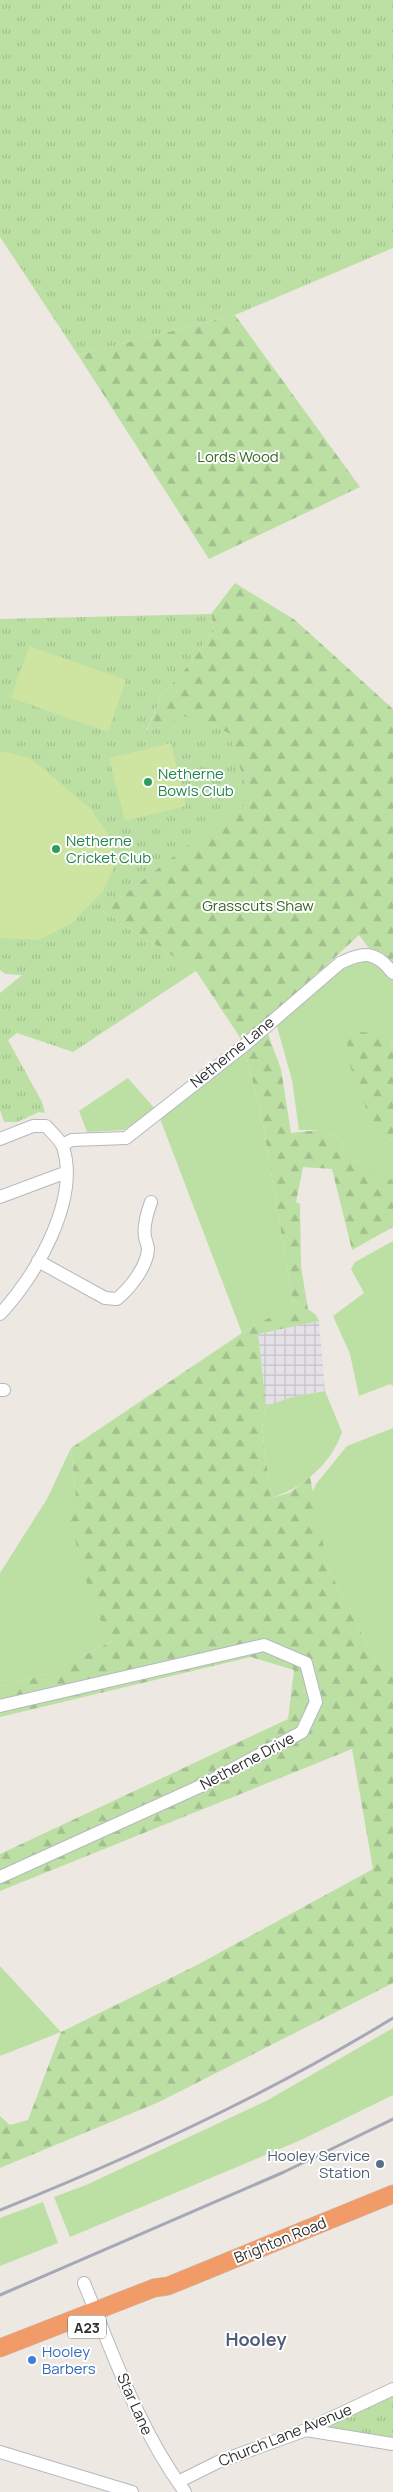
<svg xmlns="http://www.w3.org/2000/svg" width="393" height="2492" viewBox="0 0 393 2492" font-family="Manrope,sans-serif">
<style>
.industrial{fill:url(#industrial-grid)}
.grass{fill:#bcdfa4}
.forest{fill:url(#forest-firs)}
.park{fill:url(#park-tufts)}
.pitch{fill:#cde5a0}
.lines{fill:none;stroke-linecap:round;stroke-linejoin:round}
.minor-casing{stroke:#b5b8c0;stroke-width:14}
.highway-casing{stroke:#c4c4c4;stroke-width:19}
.minor{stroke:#fff;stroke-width:12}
.highway{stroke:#f19b69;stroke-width:18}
.rail{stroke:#a5a8b6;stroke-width:3}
.leisure-dot{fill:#2e9e5b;stroke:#fff;stroke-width:2}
.service-dot{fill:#5c6f8a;stroke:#fff;stroke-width:2}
.shop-dot{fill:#3f7fe0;stroke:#fff;stroke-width:2}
.labels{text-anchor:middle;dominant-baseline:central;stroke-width:4;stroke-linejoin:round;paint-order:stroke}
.shield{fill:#fff;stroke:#6d6d6d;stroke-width:1}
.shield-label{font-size:14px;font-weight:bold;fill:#2e2e2e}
.park-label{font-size:15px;fill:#356722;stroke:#fff}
.leisure-label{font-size:15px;fill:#27864d;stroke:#fff;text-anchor:start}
.street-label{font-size:15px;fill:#2e2e2e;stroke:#fff}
.service-label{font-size:15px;fill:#4e5e75;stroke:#fff;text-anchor:end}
.shop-label{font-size:15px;fill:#366cbe;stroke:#fff;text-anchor:start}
.quarter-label{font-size:18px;font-weight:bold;fill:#515c7b;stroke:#fff}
</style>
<defs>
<pattern id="industrial-grid" width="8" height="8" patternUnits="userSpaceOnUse" patternTransform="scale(1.25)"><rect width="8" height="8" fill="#e3e1e7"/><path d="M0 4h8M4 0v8" fill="none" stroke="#c3c1c6"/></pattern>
<pattern id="forest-firs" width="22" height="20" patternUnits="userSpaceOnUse" patternTransform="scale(1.25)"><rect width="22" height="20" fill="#bcdfa4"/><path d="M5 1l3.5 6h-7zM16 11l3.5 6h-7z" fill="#a2c08e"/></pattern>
<pattern id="park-tufts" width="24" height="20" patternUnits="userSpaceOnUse" patternTransform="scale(1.25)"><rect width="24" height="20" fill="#bcdfa4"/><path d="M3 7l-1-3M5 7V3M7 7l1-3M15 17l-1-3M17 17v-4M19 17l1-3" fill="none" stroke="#a2c08e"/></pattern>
</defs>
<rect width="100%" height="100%" fill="#eee8e2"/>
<path class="industrial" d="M 319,1321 L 325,1391 L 292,1397 L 266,1406 L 258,1334 Z"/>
<path class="grass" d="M 371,959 L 379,961 L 393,980 L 393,1047 L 391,1044 L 382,1135 L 393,1141 L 393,1182 L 350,1158 L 338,1137 L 319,1130 L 299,1130 L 292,1080 L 276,1023 L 346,967 Z
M 245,1050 L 263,1124 L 293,1304 L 242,1333 L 159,1116 Z
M 128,1078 L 155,1109 L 124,1130 L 87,1132 L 79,1111 Z
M 393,1241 L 393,1386 L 390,1384 L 359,1396 L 350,1354 L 333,1316 L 364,1293 L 351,1269 L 355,1262 Z
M 325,1391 L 342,1432 C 332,1463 302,1489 271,1498 L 262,1428 L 266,1406 L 292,1397 Z
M 393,1428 L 393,1677 L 377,1663 L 328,1568 L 309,1501 L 316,1484 L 347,1446 Z
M 71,1448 L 76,1499 L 94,1609 L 112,1641 L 48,1674 L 0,1686 L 0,1573 L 47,1499 Z
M 0,1966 L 61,2032 L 0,2056 Z
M 393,2028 L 393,2095 L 301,2140 L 70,2237 L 54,2197 L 86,2185 L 266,2101 Z
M 43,2202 L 58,2243 L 0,2266 L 0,2218 Z"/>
<path class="forest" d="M 235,315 L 360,487 L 209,559 L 78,355 Z
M 235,583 L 295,620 L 393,709 L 393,980 L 359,935 L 243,1042 L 196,971 L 103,911 L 214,824 L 251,801 L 145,735 L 162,695 L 186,668 L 214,631 L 211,614 Z
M 359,1032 L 376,1033 L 393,1047 L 393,1141 L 382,1135 L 372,1124 L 346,1055 L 348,1038 Z
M 268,1034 L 281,1069 L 291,1133 L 319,1130 L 338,1137 L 350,1158 L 393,1181 L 393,1227 L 352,1250 L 332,1169 L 303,1167 L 296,1202 L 300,1204 L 301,1267 L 308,1309 L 316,1315 L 319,1321 L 258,1334 L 266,1406 L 262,1428 L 271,1498 L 289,1493 L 310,1477 L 328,1568 L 377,1663 L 393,1677 L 393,1983 L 159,2102 L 0,2168 L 0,2116 L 10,2125 L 28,2120 L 61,2032 L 197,1965 L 373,1869 L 352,1749 L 0,1891 L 0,1854 L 288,1719 L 294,1670 L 251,1657 L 0,1717 L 0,1686 L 48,1674 L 112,1641 L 94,1609 L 66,1507 L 76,1499 L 71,1448 L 242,1333 L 293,1304 L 263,1124 L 245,1050 Z"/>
<path class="park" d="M 0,0 L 393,0 L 393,248 L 235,315 L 78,355 L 0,237 Z
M 211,614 L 214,631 L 186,668 L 162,695 L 145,734 L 184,716 L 229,733 L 251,801 L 214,825 L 103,911 L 196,971 L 73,1052 L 17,1033 L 8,1040 L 42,1102 L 45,1113 L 39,1112 L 17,1122 L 4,1122 L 0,1110 L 0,993 L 22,975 L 5,974 L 0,970 L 0,619 Z
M 393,2396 L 393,2438 L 326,2427 Z"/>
<path class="pitch" d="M 29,646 L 126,680 L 108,732 L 11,698 Z
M 171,743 L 186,806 L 125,821 L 109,758 Z
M 0,751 L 30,758 L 91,809 L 108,834 L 115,865 L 103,891 L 72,923 L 39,940 L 0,938 Z"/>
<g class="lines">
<g class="minor-casing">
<path id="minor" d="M 0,1139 L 33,1126 L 46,1126 C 51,1132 60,1139 63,1147 C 80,1200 36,1276 0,1314
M 62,1145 L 72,1140 L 126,1138 L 246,1044 L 340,963 C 364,952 375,950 393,973
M 0,1197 L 67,1172
M 38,1261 L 105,1298 L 117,1299 C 130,1288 147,1267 148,1249 C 148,1245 146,1242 145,1237 C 143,1226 147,1213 151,1202
M 0,1390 L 4,1390
M 0,1706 L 264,1645 L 306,1663 L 316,1702 L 302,1732 L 203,1785 L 0,1877
M 84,2283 C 114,2356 138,2428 185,2492
M 306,2430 L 393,2444
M 0,2452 L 132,2492
M 178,2482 L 218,2462 L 306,2430 L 393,2389"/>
</g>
<g class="highway-casing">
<path id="highway" d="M 0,2348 L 154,2288 L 168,2286 L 393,2194"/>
</g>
<use href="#minor" class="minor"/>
<use href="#highway" class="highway"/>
<path class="rail" d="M 0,2210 C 135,2156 269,2094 393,2018
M 0,2295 L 284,2172 L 393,2119"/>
</g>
<g class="leisure-dot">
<circle cx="148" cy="782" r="5"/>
<circle cx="56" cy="849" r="5"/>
</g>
<circle class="service-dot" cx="380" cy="2164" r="5"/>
<circle class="shop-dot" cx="32" cy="2360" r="5"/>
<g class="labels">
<rect class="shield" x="68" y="2315.5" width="38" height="23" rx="4"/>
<g class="shield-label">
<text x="87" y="2327">A23</text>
</g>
<g class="park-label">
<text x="238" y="456">Lords Wood</text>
<text x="258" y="905">Grasscuts Shaw</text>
</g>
<g class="leisure-label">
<text x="158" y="773">Netherne<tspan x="158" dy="17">Bowls Club</tspan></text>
<text x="66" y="840">Netherne<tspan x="66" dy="17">Cricket Club</tspan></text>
</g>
<g class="street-label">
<text transform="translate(232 1052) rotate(-39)">Netherne Lane</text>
<text transform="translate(247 1761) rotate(-28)">Netherne Drive</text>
<text transform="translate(280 2240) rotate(-22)">Brighton Road</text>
<text transform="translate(135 2404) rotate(66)">Star Lane</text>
<text transform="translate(285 2435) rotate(-22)">Church Lane Avenue</text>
</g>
<g class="service-label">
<text x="370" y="2155">Hooley Service<tspan x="370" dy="17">Station</tspan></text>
</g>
<g class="shop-label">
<text x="42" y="2351">Hooley<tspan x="42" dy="17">Barbers</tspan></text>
</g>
<g class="quarter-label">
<text x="256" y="2339">Hooley</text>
</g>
</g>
</svg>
